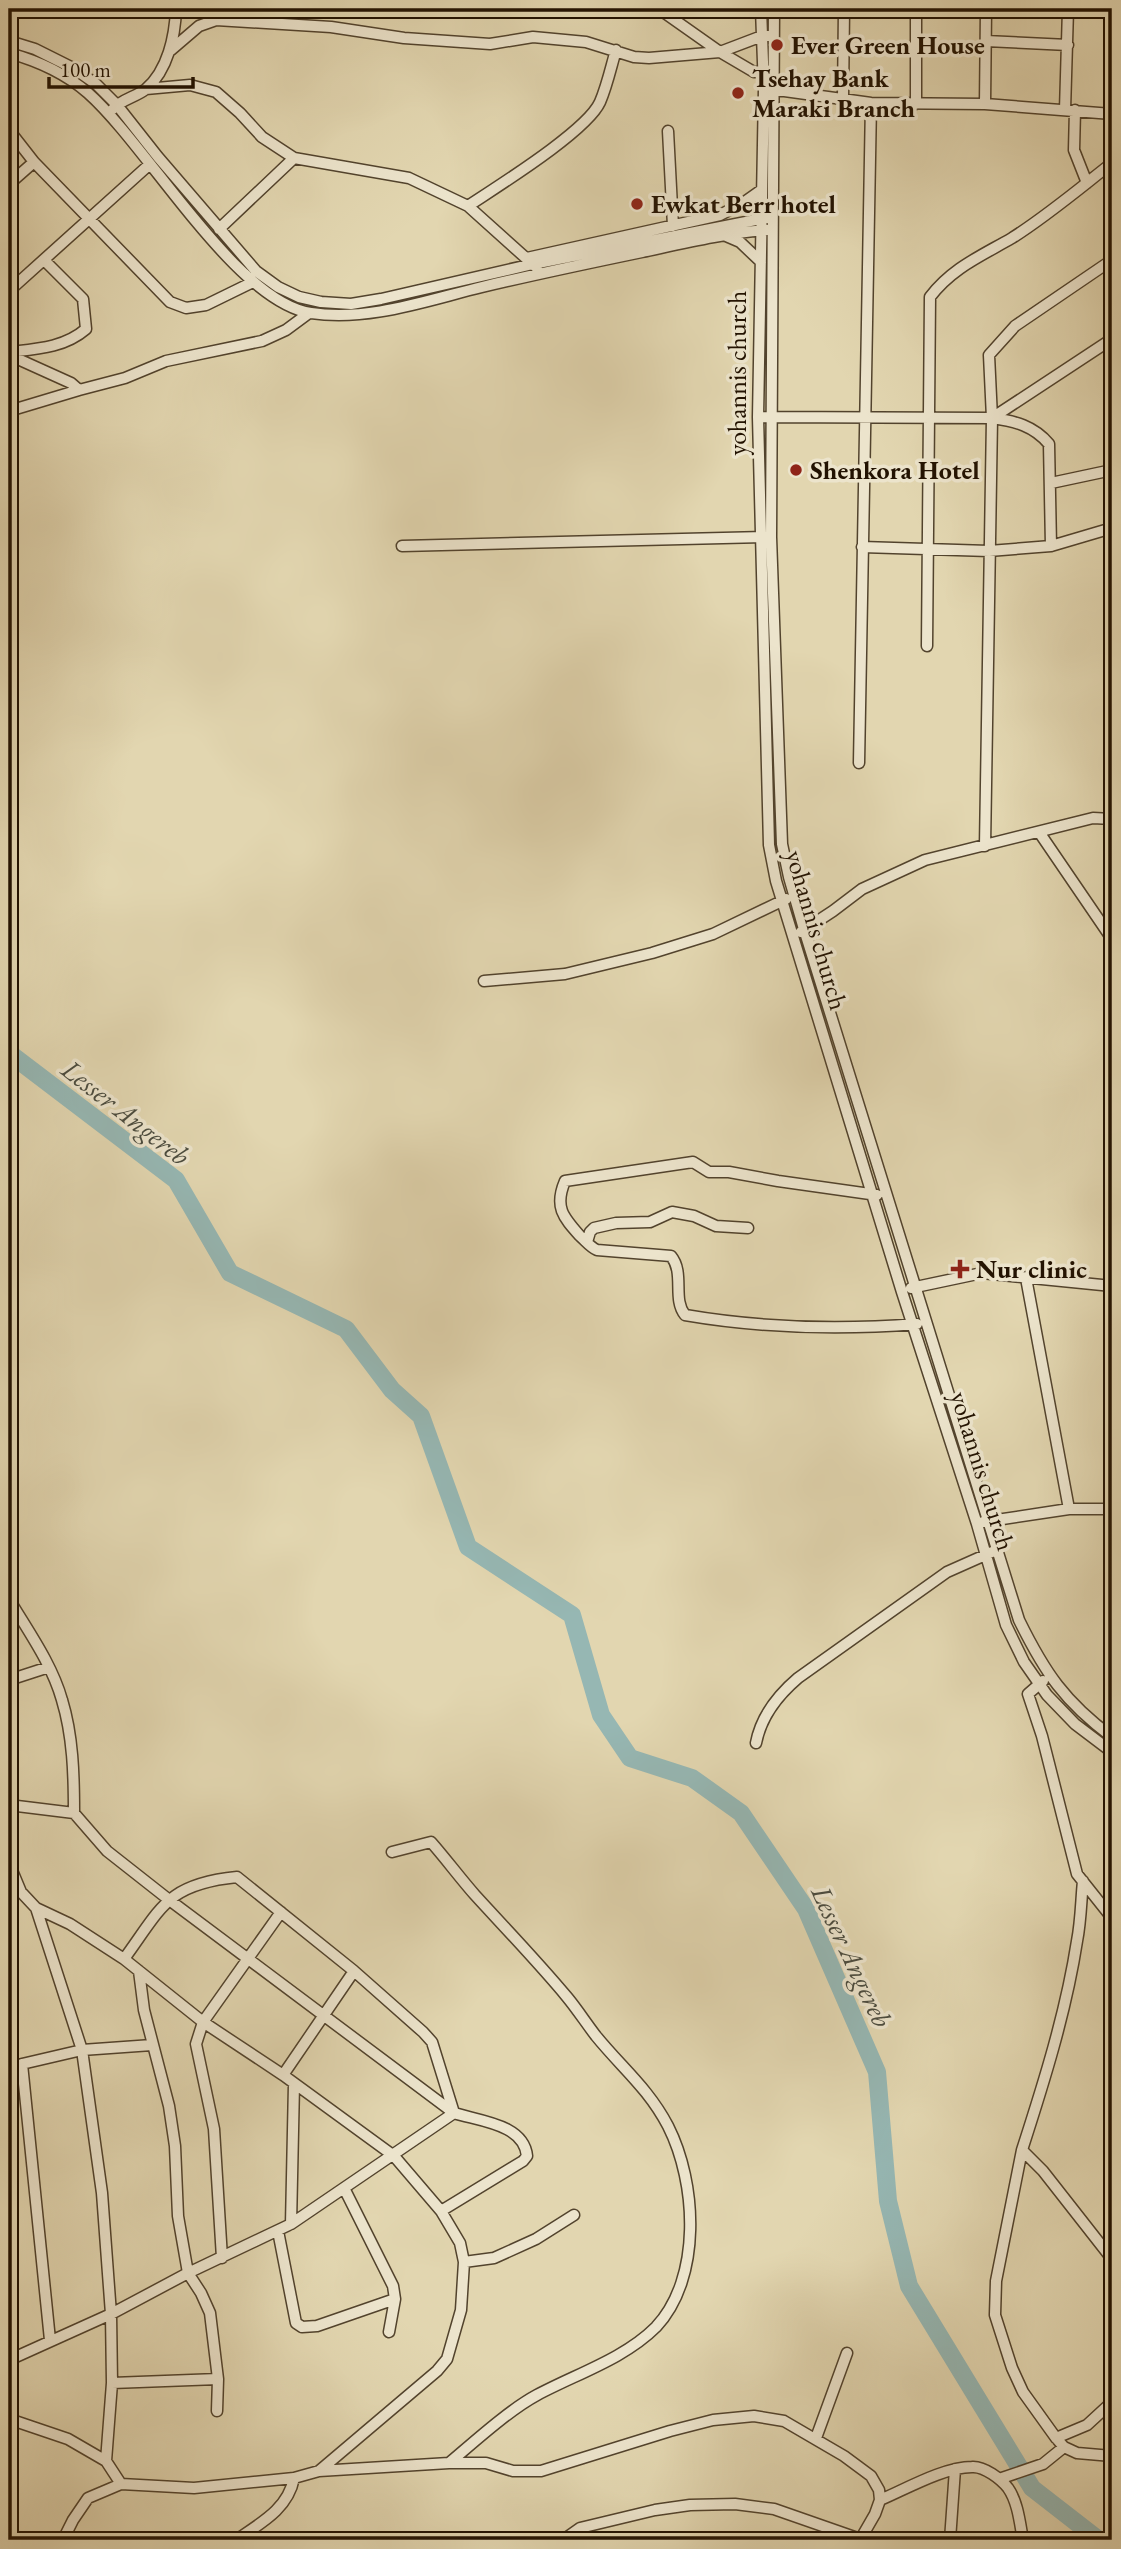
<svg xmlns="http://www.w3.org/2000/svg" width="1121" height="2549" viewBox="0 0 1121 2549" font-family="'EB Garamond',serif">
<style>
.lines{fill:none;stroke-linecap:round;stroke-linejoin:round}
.river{stroke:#96b7b3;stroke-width:18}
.minor-casing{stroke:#52432d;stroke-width:13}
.minor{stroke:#ece4cc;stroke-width:10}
.poi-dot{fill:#8f2418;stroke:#ece4cc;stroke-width:2.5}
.labels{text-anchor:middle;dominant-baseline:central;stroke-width:7;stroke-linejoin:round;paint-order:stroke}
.poi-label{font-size:26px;font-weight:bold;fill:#221201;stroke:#ece4cc;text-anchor:start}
.street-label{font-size:26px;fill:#221201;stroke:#ece4cc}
.water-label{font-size:28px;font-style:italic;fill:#4b4c3f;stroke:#ece4cc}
</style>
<rect width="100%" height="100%" fill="#e2d6b0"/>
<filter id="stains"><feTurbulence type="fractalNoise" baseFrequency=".00286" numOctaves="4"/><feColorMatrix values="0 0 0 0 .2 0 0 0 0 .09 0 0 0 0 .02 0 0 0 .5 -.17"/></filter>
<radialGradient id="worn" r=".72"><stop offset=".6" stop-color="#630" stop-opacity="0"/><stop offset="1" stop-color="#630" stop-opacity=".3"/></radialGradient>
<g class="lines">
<path class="river" d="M 9,1053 L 176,1180 L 230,1273 L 346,1329 L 392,1390 L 421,1416 L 468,1547 L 572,1615 L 601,1715 L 630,1758 L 692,1778 L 741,1813 L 806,1909 L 877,2072 L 888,2201 L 909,2286 L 1032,2488 L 1099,2540"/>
<g class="minor-casing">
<path id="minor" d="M 659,9 L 720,52
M 761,9 L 764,89 L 758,417 L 769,845 L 776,881 L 902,1292 L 977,1524 L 1006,1625 L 1024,1662 L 1047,1695 L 1075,1724 L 1112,1752
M 774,9 L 771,537 L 782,844 L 789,877 L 804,929 L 1019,1620 C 1045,1673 1065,1702 1112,1737
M 768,36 L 762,36 L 720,52 L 754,72 L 770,72
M 9,41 L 35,49 L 73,68 L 96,84 L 117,105 L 158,157 L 256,271 L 278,287 L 299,297 L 321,302 L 351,304 L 381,299 L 533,264 L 766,218
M 986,41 L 1068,45
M 171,50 L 199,26 L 216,20 L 331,27 L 404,38 L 490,44 L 533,37 L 586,42 L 634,57 L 649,58 L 720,52
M 9,53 C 38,61 65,73 88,93 C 148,146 235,301 311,313 C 368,322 428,300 482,287 C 536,274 589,263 642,252 C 684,243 725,233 767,230
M 146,89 L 190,85 L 216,92 L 240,113 L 262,137 L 294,158 L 409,178 L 468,206 L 537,268
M 770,89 L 871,103 L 985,104 L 1112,114
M 843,98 L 844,9
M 916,104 L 916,9
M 985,104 L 986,9
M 113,109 C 122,99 136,97 146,89 C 168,70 175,36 176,9
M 1065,110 L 1068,9
M 1075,110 L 1074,150 L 1087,183
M 9,130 L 34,162 L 170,302 L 186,308 L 206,305 L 253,282
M 668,131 L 673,226
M 9,184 L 34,162
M 468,206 C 498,186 587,131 600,102 C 607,86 611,67 616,50
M 219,229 L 294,158
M 726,236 L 740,242 L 761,262
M 527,258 L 720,215 L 743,203 L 760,191
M 9,291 L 150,164
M 9,352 C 36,349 64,348 86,329 L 83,299 L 44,260
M 9,355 L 71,383 L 79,390 L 125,378 L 166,361 L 262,341 L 286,330 L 309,313
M 9,411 L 79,390
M 763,417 L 992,418 C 1015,421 1034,426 1049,444 L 1051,546
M 992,418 L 1112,339
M 1051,483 L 1112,470
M 402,546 L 765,537
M 862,547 L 989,551 L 1051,546 L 1112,528
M 927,646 L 930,297 C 952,268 981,256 1012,238 C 1047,216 1080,188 1112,163
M 859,763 L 871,103
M 1039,832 L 1112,939
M 985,846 L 992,418 L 989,355 L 1015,326 L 1112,260
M 801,932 L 833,911 L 862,889 L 925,860 L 1093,818 L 1112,819
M 484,981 L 565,974 L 652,953 L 713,934 L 786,899
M 877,1195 L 778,1181 L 729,1172 L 709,1172 L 693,1162 L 565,1181 C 554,1207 563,1217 580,1236 C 586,1241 590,1247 597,1250 L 671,1256 C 685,1273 672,1299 685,1315 C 761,1328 839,1330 917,1324
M 587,1242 L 590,1232 L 594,1228 L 616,1223 L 650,1222 L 672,1212 L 694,1216 L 716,1226 L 748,1228
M 1026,1278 L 1069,1509
M 911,1288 L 982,1273 L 1112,1286
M 983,1522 L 1069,1509 L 1112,1509
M 9,1599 C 28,1631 52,1664 62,1700 C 73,1736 74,1775 74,1813
M 9,1680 L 49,1667
M 1043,1681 L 1028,1694 L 1042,1736 L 1077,1874 L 1112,1918
M 756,1743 C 761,1717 778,1695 798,1678 L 947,1572 L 992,1552
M 9,1805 L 74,1813 L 107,1851 L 168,1899 L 454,2113 C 479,2121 524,2124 527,2156 L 523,2161 L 441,2211
M 9,1850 L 11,1868 L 21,1892 L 36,1908 L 70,1924 L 124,1959 L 203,2022 L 283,2075 L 394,2156 L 441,2211 L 460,2243 L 464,2262 L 461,2310 L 447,2359 L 437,2371 L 319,2471
M 392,1852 L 431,1842 C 446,1859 460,1878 475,1895 C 506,1929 538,1962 567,1997 C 577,2009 586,2023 596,2036 C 622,2068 648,2088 668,2126 C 697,2183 702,2278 656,2327 C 624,2359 576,2374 537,2395 C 509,2410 474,2442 449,2463
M 1083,1881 C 1081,1901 1081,1921 1077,1941 C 1066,2012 1044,2082 1022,2150 L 1043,2171 L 1112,2259
M 36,1908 L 82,2050 L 102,2193 L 111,2314 L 112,2383 L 106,2461
M 124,1959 C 162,1907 167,1884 237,1877 L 354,1971 L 423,2032 L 432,2042 L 454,2113
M 139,1971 L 144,2010 L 169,2106 L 175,2146 L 178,2216 L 188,2273 L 201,2293 L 210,2313 L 218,2379 L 217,2411
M 22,2064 L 50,2340
M 9,2067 L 82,2050 L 152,2045
M 283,2075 L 354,1971
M 1022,2150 L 996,2281 L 995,2315 L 1012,2368 L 1023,2392 L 1056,2438 L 1064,2447 L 1077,2453 L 1112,2456
M 344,2188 L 393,2286 L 395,2299 L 389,2332
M 291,2224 L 294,2084
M 278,2231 L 296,2323 L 302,2327 L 317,2326 L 395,2299
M 222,2258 L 214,2129 L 196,2044 L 203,2022 L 281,1912
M 464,2262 L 494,2258 L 536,2239 L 574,2215
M 9,2360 L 111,2314 L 188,2273 L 291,2224 L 454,2113
M 112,2383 L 218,2379
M 9,2419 L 68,2439 L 106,2461 L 121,2484
M 816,2438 L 847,2353
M 1056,2438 L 1087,2425 L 1112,2402
M 999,2479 L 1043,2464 L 1064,2447
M 880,2500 C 906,2489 944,2467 972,2467 C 984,2466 1001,2479 1008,2488 C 1018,2502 1020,2524 1023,2540
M 63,2540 L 73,2520 L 88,2498 L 121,2484 L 194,2488 L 294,2478 L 319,2471 L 449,2463 L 486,2463 L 513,2471 L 541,2471 L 670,2431 L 713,2420 L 754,2416 L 784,2421 L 844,2456 L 871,2476 L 879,2490 L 880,2500 L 875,2514 L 860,2540
M 236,2540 C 261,2523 288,2509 294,2478
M 563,2540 L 580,2528 L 655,2510 L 690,2505 L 735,2504 L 774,2509 L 860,2539
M 950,2540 L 955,2469"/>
</g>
<use href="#minor" class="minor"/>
</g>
<g class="poi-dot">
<circle cx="777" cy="45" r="7"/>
<circle cx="738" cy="93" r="7"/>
<circle cx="637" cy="204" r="7"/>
<circle cx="796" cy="470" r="7"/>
<path d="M956.5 1258.5h7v7h7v7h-7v7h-7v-7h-7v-7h7z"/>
</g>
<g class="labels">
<g class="poi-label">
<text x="791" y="45">Ever Green House</text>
<text x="752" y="78">Tsehay Bank<tspan x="752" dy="30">Maraki Branch</tspan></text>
<text x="651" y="204">Ewkat Berr hotel</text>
<text x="810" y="470">Shenkora Hotel</text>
<text x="976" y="1269">Nur clinic</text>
</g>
<g class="street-label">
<text transform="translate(737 373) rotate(-90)">yohannis church</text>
<text transform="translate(817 930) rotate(74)">yohannis church</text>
<text transform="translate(983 1471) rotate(73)">yohannis church</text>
</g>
<g class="water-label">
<text transform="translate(126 1112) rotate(38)">Lesser Angereb</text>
<text transform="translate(852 1956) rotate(65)">Lesser Angereb</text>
</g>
</g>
<rect width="1121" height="2549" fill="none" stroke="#e2d6b0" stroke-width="35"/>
<rect x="10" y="10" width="1100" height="2528" fill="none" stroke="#221201" stroke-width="3.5"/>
<rect x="18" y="18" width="1086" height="2514" fill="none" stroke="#221201" stroke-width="2"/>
<path d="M49 77v10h144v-10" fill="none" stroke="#221201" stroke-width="3.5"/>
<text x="60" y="77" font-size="21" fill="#221201" stroke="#ece4cc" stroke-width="5" paint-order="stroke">100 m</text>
<rect width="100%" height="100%" filter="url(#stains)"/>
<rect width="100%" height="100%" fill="url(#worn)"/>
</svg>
